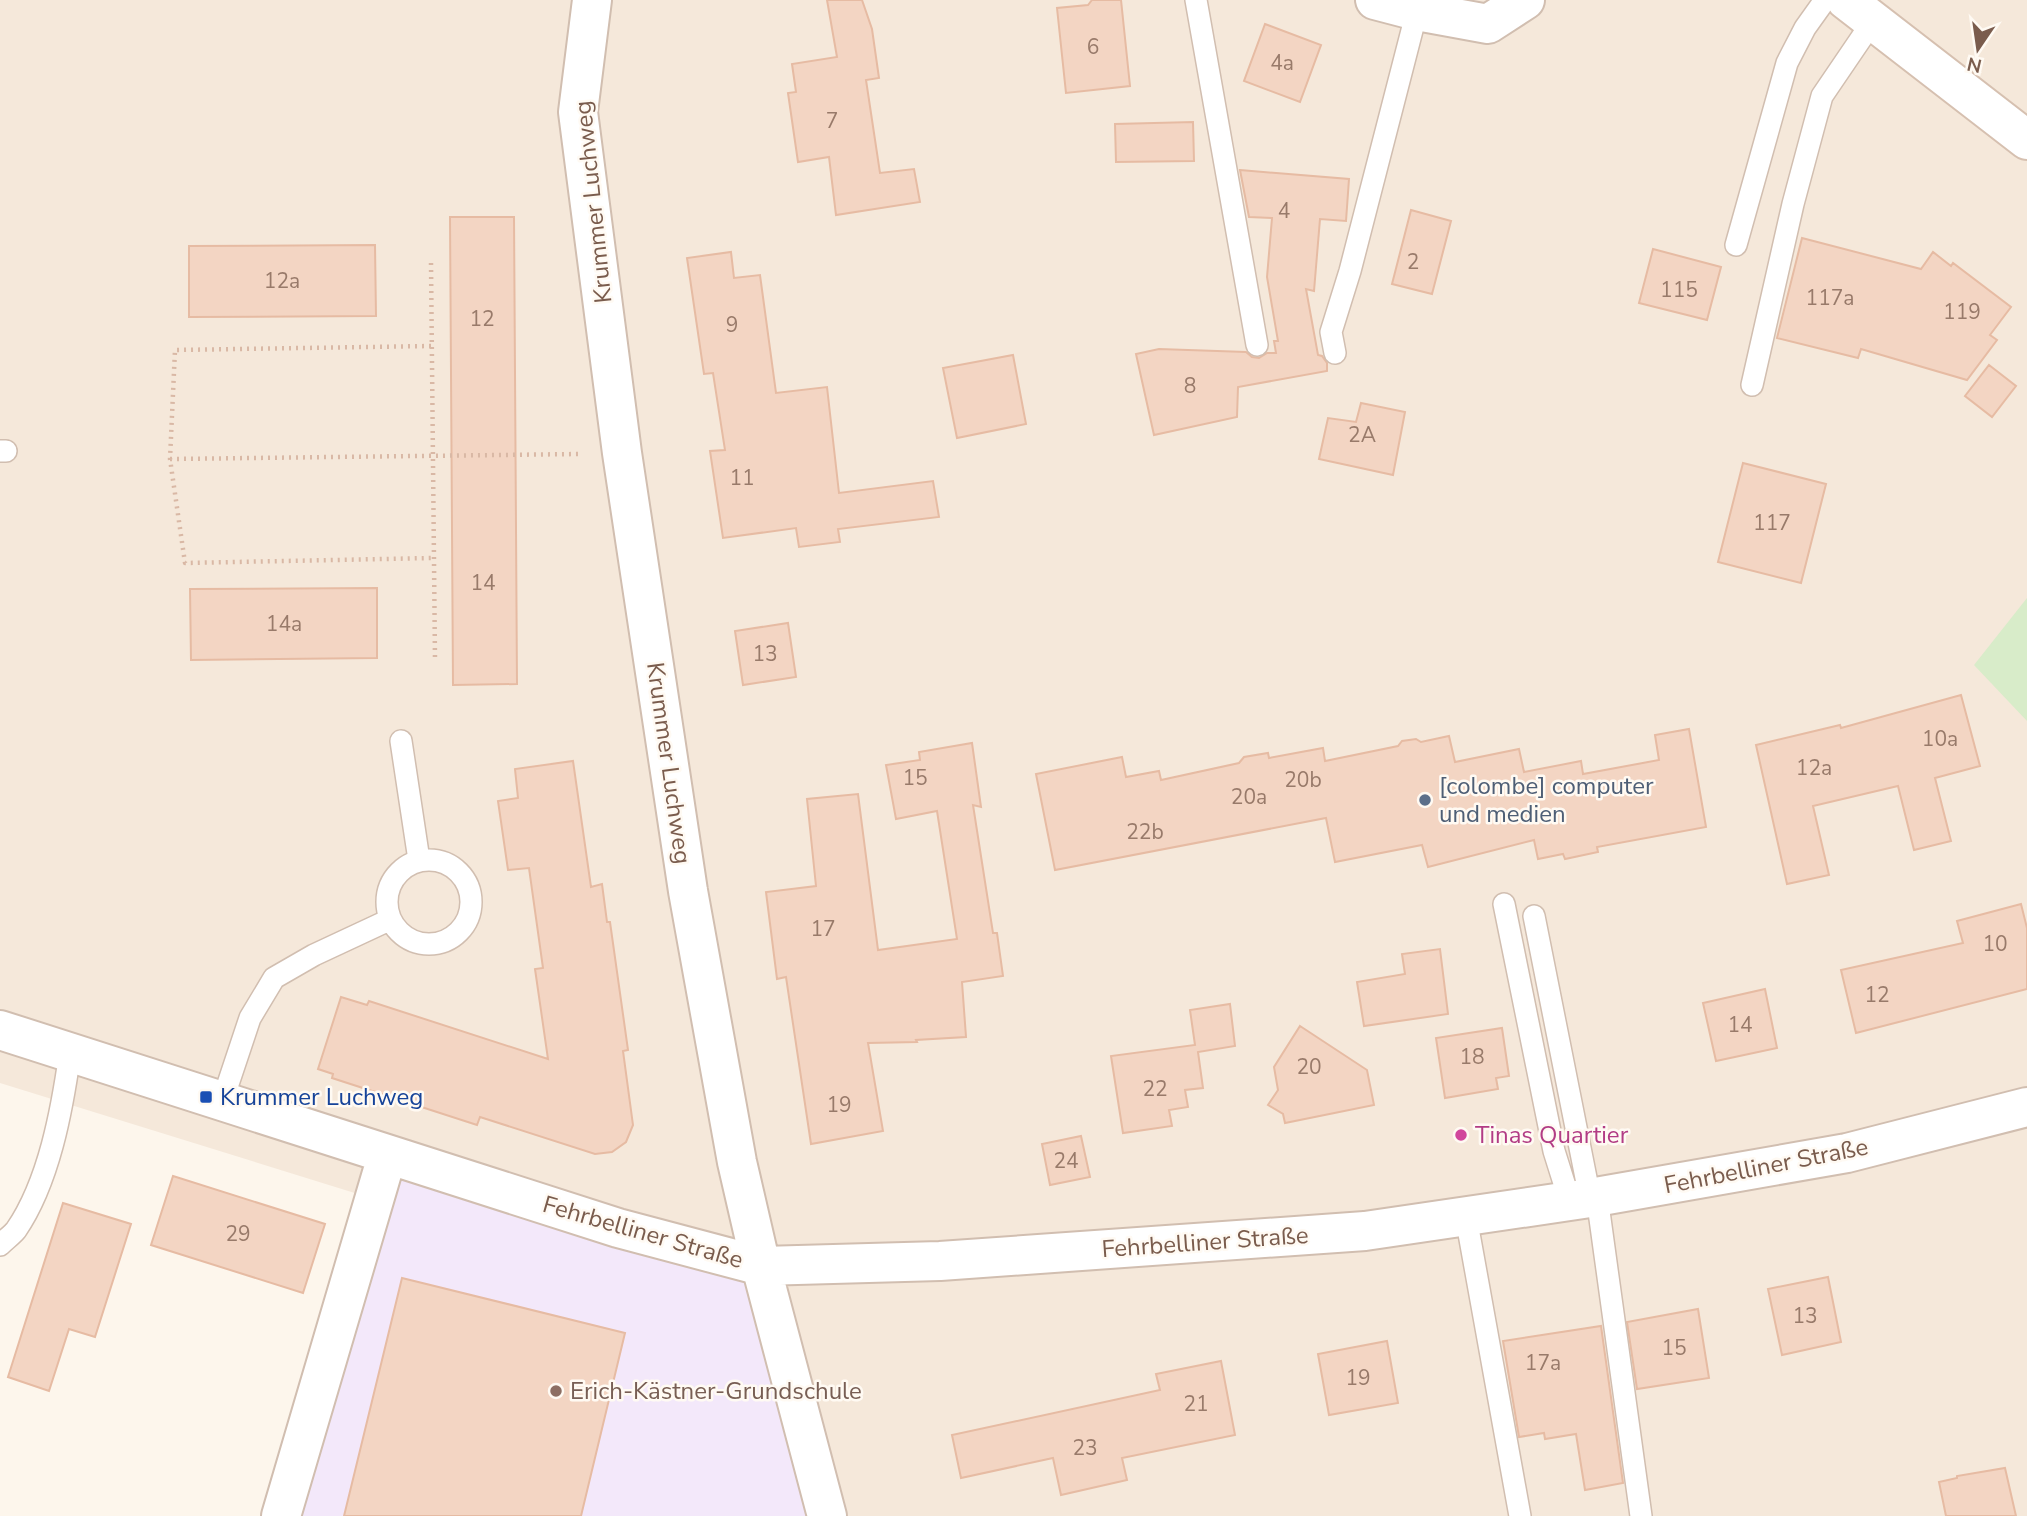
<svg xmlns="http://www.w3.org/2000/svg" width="2027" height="1516" viewBox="0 0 2027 1516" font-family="'Nunito Sans',sans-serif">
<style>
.residential{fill:#f5e8da}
.education{fill:#f3e8fa}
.green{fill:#d8ecc9}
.building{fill:#f3d5c3;stroke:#e6bba3;stroke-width:2}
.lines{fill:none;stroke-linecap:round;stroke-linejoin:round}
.lane-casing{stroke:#d1beb0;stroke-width:24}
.street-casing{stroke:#d1beb0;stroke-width:42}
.secondary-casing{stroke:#d6c0b0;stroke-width:42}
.path{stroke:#d9b8a5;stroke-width:4.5;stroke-dasharray:2 5;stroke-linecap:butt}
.lane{stroke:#fff;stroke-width:21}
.street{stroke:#fff;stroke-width:38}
.secondary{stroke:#fff;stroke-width:38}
.service-dot{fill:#5c6f8a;stroke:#fffaf3;stroke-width:2.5}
.transit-dot{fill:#1a4fb4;stroke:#fffaf3;stroke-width:2.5}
.hotel-dot{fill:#d1479c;stroke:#fffaf3;stroke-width:2.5}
.education-dot{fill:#8d6e63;stroke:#fffaf3;stroke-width:2.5}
.labels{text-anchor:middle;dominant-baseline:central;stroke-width:5;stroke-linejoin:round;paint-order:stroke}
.number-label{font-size:21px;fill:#987a6a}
.street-label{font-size:24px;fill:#7a5c4d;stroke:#fffaf3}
.service-label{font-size:24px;fill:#4e5e75;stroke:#fffaf3;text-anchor:start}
.transit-label{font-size:24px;fill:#164399;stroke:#fffaf3;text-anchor:start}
.hotel-label{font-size:24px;fill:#b23c85;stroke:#fffaf3;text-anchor:start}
.education-label{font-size:24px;fill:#785e54;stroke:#fffaf3;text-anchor:start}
</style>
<rect width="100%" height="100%" fill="#fdf6ec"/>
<path class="residential" d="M 0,0 L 2027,0 L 2027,1516 L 802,1516 L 716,1305 L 0,1083 Z"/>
<path class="education" d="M 387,1156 L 761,1266 L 827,1516 L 281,1516 Z"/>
<path class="green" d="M 2027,598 L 2027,721 L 1974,665 Z"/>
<path class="building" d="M 827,0 L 862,0 L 872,29 L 879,78 L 866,80 L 880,173 L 914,169 L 920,202 L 836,215 L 829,157 L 798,162 L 788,93 L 796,92 L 792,64 L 837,57 Z
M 1092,0 L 1121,0 L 1130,86 L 1066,93 L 1057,8 L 1088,5 Z
M 1265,24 L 1321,45 L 1300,102 L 1244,81 Z
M 1193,122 L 1194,161 L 1116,162 L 1115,124 Z
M 1240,170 L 1349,179 L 1346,221 L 1320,219 L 1314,291 L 1306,289 L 1318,355 L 1322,356 L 1327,363 L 1327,371 L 1238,387 L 1237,417 L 1154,435 L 1136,354 L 1159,349 L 1246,352 L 1252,357 L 1259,358 L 1267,353 L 1276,353 L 1274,341 L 1278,341 L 1267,277 L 1272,218 L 1249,217 Z
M 1411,210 L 1451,221 L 1432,294 L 1392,284 Z
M 450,217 L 514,217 L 517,684 L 453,685 Z
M 1802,238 L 1921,269 L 1933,252 L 1951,266 L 1953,263 L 2011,307 L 1990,335 L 1997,340 L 1967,380 L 1861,349 L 1858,358 L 1777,338 Z
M 375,245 L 376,316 L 189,317 L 189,246 Z
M 1653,249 L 1721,267 L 1707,320 L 1639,303 Z
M 731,252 L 734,278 L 760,275 L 776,393 L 827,387 L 839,493 L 933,481 L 939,517 L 838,529 L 840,542 L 799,547 L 796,528 L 723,538 L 710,451 L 725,450 L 713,373 L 704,374 L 687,258 Z
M 1013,355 L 1026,424 L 957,438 L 943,368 Z
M 1989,365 L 2016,386 L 1992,417 L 1965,396 Z
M 1361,403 L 1405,412 L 1393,475 L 1319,459 L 1328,418 L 1356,422 Z
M 1743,463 L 1826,484 L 1801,583 L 1718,562 Z
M 377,588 L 377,658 L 191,660 L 190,589 Z
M 788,623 L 796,677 L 743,685 L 735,631 Z
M 1961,695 L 1980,766 L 1935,778 L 1951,841 L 1914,850 L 1898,786 L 1813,806 L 1829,875 L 1787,884 L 1756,745 L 1840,725 L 1841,728 Z
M 1689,729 L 1706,827 L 1597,847 L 1598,852 L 1565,859 L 1563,854 L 1538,859 L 1534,840 L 1428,867 L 1422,845 L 1335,862 L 1326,818 L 1055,870 L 1036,774 L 1122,757 L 1126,777 L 1159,771 L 1161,780 L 1239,763 L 1244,757 L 1268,753 L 1269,758 L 1323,748 L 1325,761 L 1398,746 L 1402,741 L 1416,739 L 1421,742 L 1449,736 L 1455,762 L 1519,749 L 1524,772 L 1581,761 L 1583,774 L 1659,760 L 1655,735 Z
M 972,743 L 981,807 L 973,805 L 993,933 L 997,933 L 1003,976 L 962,982 L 966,1037 L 916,1040 L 917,1042 L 868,1043 L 883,1131 L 811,1144 L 786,977 L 777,979 L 766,892 L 816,886 L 807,799 L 858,794 L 878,950 L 957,939 L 937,811 L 896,819 L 886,765 L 920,760 L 919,752 Z
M 573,761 L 591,887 L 602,884 L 607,922 L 610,922 L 628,1050 L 623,1051 L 633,1125 L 626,1142 L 612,1152 L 595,1154 L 480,1117 L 477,1125 L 332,1078 L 333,1074 L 318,1069 L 341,997 L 367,1005 L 369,1001 L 548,1059 L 535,969 L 543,968 L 529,868 L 508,870 L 498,801 L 518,798 L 515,769 Z
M 2021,904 L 2027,928 L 2027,989 L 1856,1033 L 1841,970 L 1963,943 L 1957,921 Z
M 1440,949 L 1448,1014 L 1364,1026 L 1357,982 L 1405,974 L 1402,954 Z
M 1765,989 L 1777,1048 L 1716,1061 L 1703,1003 Z
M 1230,1004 L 1235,1046 L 1198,1052 L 1203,1088 L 1185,1090 L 1188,1107 L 1169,1110 L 1172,1126 L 1123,1133 L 1111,1056 L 1195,1045 L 1190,1010 Z
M 1300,1026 L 1367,1070 L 1374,1105 L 1285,1123 L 1283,1114 L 1268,1105 L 1278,1090 L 1274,1067 Z
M 1502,1028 L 1509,1076 L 1496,1078 L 1498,1089 L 1445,1098 L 1436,1038 Z
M 1081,1136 L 1090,1177 L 1050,1185 L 1042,1144 Z
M 173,1176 L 325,1224 L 303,1293 L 151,1245 Z
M 63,1203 L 131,1224 L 95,1337 L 69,1329 L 49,1391 L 8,1377 Z
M 1828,1277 L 1841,1342 L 1782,1355 L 1768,1289 Z
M 402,1278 L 625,1333 L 581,1516 L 344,1516 Z
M 1698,1309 L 1709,1378 L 1637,1389 L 1627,1322 Z
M 1601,1326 L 1623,1483 L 1585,1490 L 1576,1434 L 1545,1439 L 1544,1433 L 1519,1437 L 1503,1341 Z
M 1387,1341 L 1398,1403 L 1329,1415 L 1318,1354 Z
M 1221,1361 L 1235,1435 L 1122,1458 L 1127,1480 L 1061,1495 L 1053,1458 L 961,1478 L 952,1435 L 1160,1390 L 1156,1374 Z
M 2005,1468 L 2016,1516 L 1946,1516 L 1939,1482 L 1957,1478 L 1957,1476 Z"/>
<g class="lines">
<g class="lane-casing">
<path id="lane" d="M 1196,0 L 1257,345
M 1736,245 L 1787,63 L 1805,28 L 1825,0
M 1335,353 L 1331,332 L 1350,271 L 1417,11
M 1752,385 L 1793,204 L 1822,96 L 1873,21
M 0,451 L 6,451
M 401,741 L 419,860
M387 902a42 42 0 1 1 84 0a42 42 0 1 1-84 0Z
M 1504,904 L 1554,1151 L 1570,1202
M 1534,916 L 1590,1198
M 222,1102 L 250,1018 L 274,978 L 314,955 L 389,920
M 1597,1197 L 1641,1516
M 1466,1217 L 1520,1516
M 0,1245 C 5,1240 12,1235 16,1230 C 49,1182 62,1110 70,1053"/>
</g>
<g class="street-casing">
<path id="street" d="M 592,0 L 578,112 L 622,453 L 688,891 L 737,1162 L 761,1266 L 827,1516
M 1375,0 L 1417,11 L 1488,24 L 1525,0
M 0,1030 L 618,1228 L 761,1266 L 940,1261 L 1365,1231 L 1590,1198 L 1847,1153 L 2027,1107
M 281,1516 L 387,1156"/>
</g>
<g class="secondary-casing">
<path id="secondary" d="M 1846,0 L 2027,140"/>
</g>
<path class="path" d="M 431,263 L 435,660
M 431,346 L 175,350 L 170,459 L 185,563 L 433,558
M 170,459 L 580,454"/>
<use href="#lane" class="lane"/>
<use href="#street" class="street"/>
<use href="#secondary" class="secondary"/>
</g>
<circle class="service-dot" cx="1425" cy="800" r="7"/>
<rect class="transit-dot" x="199" y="1090" width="14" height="14" rx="3.5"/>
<circle class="hotel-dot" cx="1461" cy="1135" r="7"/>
<circle class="education-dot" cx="556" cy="1391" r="7"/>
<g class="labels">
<g class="number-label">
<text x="1093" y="47">6</text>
<text x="1282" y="63">4a</text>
<text x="832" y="121">7</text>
<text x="1284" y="211">4</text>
<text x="1413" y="262">2</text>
<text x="282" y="281">12a</text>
<text x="1679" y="290">115</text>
<text x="1830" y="298">117a</text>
<text x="1962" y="312">119</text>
<text x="482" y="319">12</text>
<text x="732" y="325">9</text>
<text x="1190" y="386">8</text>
<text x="1362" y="435">2A</text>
<text x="742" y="478">11</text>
<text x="1772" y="523">117</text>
<text x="483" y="583">14</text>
<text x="284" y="624">14a</text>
<text x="765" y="654">13</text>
<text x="1940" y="739">10a</text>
<text x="1814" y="768">12a</text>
<text x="915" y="778">15</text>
<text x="1303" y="780">20b</text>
<text x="1249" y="797">20a</text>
<text x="1145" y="832">22b</text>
<text x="823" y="929">17</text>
<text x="1995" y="944">10</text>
<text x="1877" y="995">12</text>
<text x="1740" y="1025">14</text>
<text x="1472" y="1057">18</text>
<text x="1309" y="1067">20</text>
<text x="1155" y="1089">22</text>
<text x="839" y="1105">19</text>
<text x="1066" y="1161">24</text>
<text x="238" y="1234">29</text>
<text x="1805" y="1316">13</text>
<text x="1674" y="1348">15</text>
<text x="1543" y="1363">17a</text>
<text x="1358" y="1378">19</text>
<text x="1196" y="1404">21</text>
<text x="1085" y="1448">23</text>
</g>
<g class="street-label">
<text transform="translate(593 202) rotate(-96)">Krummer Luchweg</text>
<text transform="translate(669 763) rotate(82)">Krummer Luchweg</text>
<text transform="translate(1766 1166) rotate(-11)">Fehrbelliner Straße</text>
<text transform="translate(643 1232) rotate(16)">Fehrbelliner Straße</text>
<text transform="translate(1205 1242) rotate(-4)">Fehrbelliner Straße</text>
</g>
<g class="service-label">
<text x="1439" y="786">[colombe] computer<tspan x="1439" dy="28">und medien</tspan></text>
</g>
<g class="transit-label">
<text x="220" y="1097">Krummer Luchweg</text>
</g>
<g class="hotel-label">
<text x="1475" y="1135">Tinas Quartier</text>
</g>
<g class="education-label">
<text x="570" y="1391">Erich-Kästner-Grundschule</text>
</g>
</g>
<g transform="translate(1978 49) rotate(193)" stroke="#fffaf3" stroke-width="5" paint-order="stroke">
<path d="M0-5L12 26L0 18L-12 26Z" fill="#7a5c4d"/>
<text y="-10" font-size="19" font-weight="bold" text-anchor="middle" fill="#7a5c4d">N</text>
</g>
</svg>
